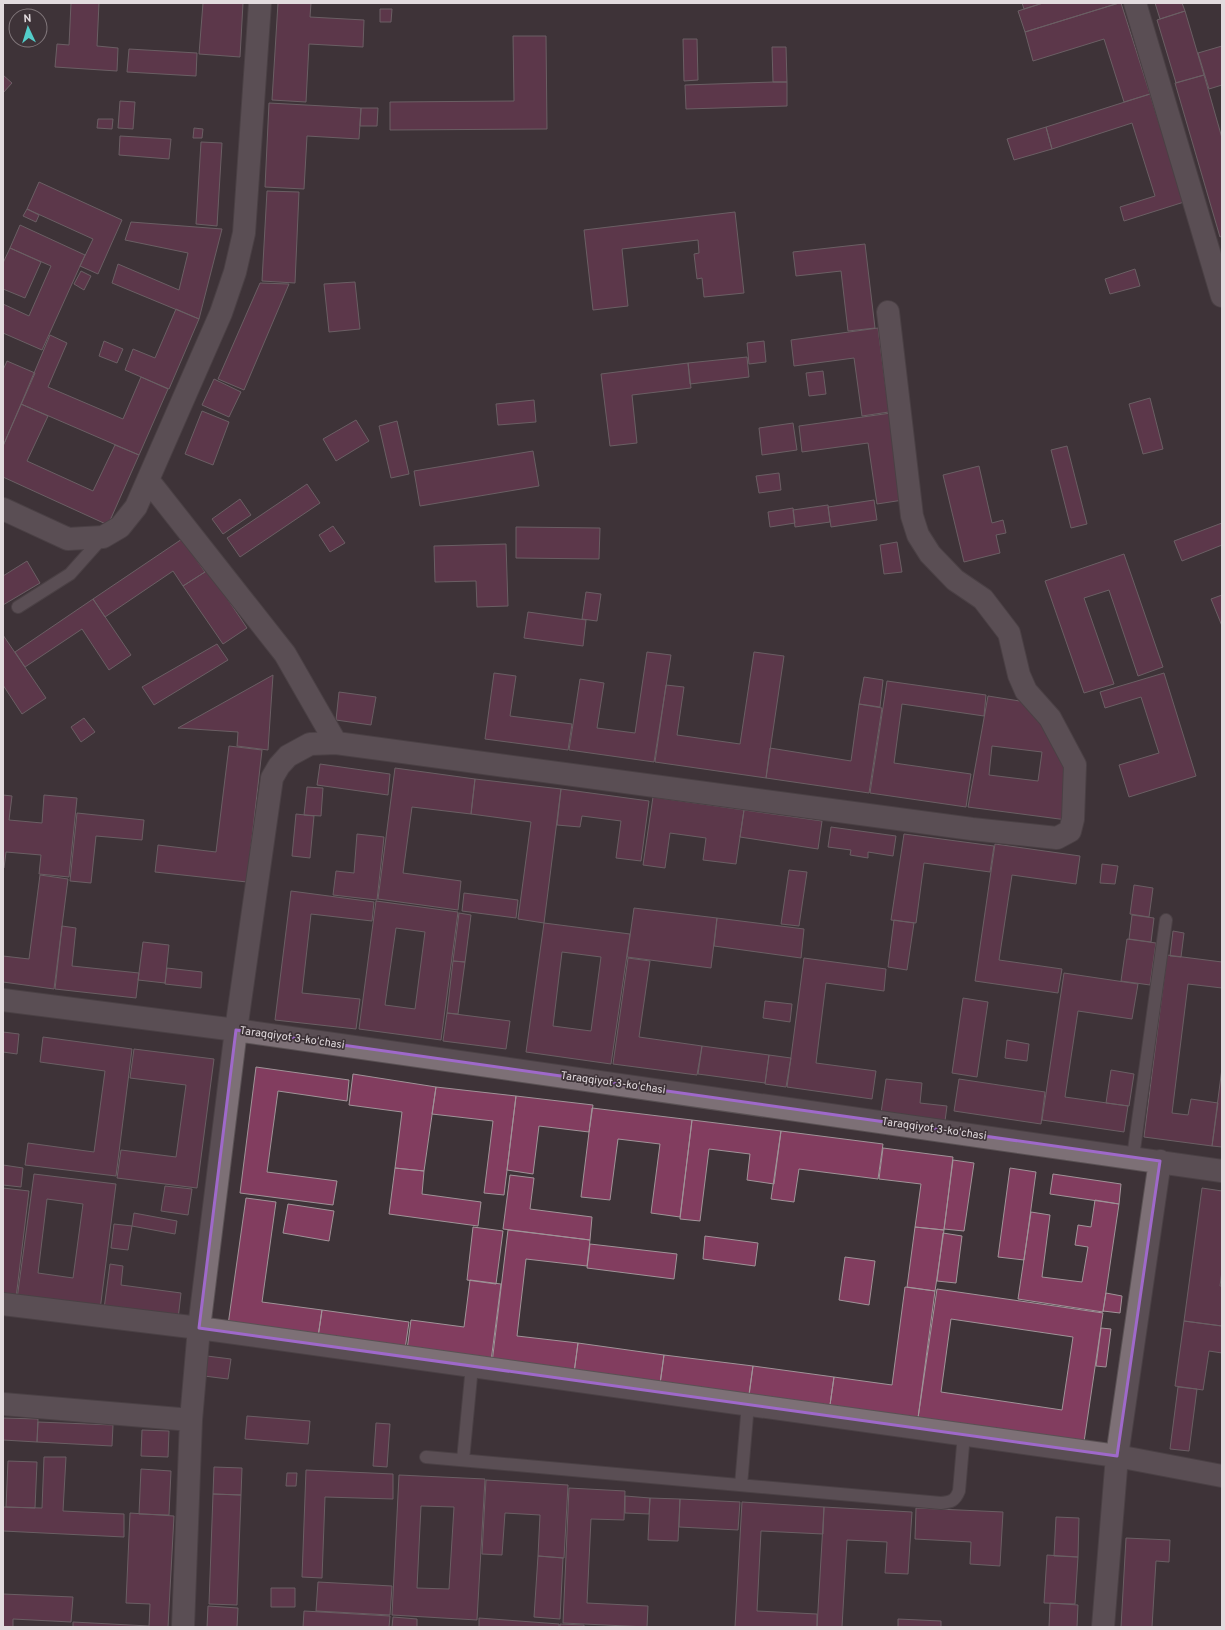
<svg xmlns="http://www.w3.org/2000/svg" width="1225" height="1630" viewBox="0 0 1225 1630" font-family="Overpass,sans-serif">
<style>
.building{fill:#823d5f;stroke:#a09398;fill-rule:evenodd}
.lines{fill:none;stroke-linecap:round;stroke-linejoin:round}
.lane-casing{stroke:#5a5154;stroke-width:14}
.street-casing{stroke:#5a5154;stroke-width:24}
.lane{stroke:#7d7076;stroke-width:12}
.street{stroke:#7d7076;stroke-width:22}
.marked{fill:none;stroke:#9f69ca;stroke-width:3;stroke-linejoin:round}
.labels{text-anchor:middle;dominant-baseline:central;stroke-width:3.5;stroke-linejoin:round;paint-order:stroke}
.street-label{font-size:11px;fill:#e2dbde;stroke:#3e3338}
</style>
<rect width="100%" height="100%" fill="#3e3338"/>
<path class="building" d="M 71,3 L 99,3 L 97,46 L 118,48 L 117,71 L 55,67 L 57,44 L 69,45 Z
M 203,3 L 243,3 L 240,57 L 199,54 Z
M 278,3 L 311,3 L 310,17 L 364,20 L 363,47 L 309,44 L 306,102 L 272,100 Z
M 1022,3 L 1043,3 L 1024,9 Z
M 1043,3 L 1119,3 L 1025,32 L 1018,11 Z
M 1119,3 L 1121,3 L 1150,94 L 1124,102 L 1104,39 L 1033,61 L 1025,32 Z
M 1155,3 L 1182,3 L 1185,11 L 1160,19 Z
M 380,9 L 392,9 L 391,22 L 380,22 Z
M 1185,11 L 1204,75 L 1176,83 L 1157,20 Z
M 513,36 L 546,36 L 547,129 L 390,130 L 390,102 L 514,101 Z
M 683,39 L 697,39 L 698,80 L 684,81 Z
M 1222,46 L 1222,85 L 1209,89 L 1198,53 Z
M 772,47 L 786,47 L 787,82 L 773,82 Z
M 129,49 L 197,53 L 196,76 L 127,72 Z
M 3,75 L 12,83 L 3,93 Z
M 1204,75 L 1222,138 L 1222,236 L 1220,237 L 1175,83 Z
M 773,82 L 787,82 L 787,106 L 686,109 L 685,85 Z
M 1150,94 L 1184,202 L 1124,221 L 1120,207 L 1155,196 L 1132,123 L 1052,149 L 1046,127 Z
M 120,101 L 135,102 L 133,129 L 118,128 Z
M 269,103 L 361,108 L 359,139 L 307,136 L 304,189 L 265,187 Z
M 361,108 L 378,108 L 377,126 L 360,126 Z
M 98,119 L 113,119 L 112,129 L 97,128 Z
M 1046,127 L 1052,149 L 1014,160 L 1007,139 Z
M 194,128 L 203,129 L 202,138 L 193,138 Z
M 120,136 L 171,139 L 169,159 L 119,155 Z
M 201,142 L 222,143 L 217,226 L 196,224 Z
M 39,182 L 122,220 L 98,274 L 80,266 L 93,239 L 27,209 Z
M 267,191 L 299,192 L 295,283 L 262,281 Z
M 27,209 L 39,215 L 36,222 L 23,216 Z
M 735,212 L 744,293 L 704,297 L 702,278 L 697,279 L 694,254 L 699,253 L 698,240 L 622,249 L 628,306 L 593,310 L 584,230 Z
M 131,222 L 222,229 L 199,319 L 112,283 L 118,264 L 179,290 L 188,253 L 125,240 Z
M 20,225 L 85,255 L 42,350 L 3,333 L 3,304 L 29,316 L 51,266 L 10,248 Z
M 865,244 L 875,328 L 848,331 L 841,271 L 796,276 L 793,252 Z
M 10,248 L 41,262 L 25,298 L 3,289 L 3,263 Z
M 1135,269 L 1140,286 L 1110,294 L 1105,279 Z
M 81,271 L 91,276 L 84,290 L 74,284 Z
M 355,282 L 360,329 L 329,332 L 324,284 Z
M 260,283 L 289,284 L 244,390 L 218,379 Z
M 176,309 L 199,319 L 169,389 L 125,370 L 133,349 L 155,358 Z
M 878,328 L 889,412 L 862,416 L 854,358 L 794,366 L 791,340 Z
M 50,335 L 67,343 L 48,387 L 123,419 L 141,377 L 168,389 L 139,455 L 21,404 Z
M 104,341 L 123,349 L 117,363 L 99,356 Z
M 764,341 L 766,362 L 749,364 L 747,343 Z
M 747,357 L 749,377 L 690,384 L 688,363 Z
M 7,361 L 35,373 L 3,446 L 3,370 Z
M 688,363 L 691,388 L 632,395 L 637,443 L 610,446 L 601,374 Z
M 823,371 L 826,394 L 809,396 L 806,373 Z
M 214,379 L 241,392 L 229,417 L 202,405 Z
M 1150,398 L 1163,449 L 1143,454 L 1129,404 Z
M 534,400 L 536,422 L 498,425 L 496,404 Z
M 21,404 L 48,416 L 27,461 L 93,491 L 115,445 L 139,455 L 108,525 L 3,477 L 3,446 Z
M 202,411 L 229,422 L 213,465 L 185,454 Z
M 891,413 L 903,500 L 877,504 L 868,443 L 802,452 L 799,426 Z
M 356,420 L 369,441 L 336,461 L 323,439 Z
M 397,421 L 409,474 L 391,478 L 379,426 Z
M 793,423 L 797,450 L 762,455 L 759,428 Z
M 1067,446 L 1087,524 L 1071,528 L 1051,450 Z
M 533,451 L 539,486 L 420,506 L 414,471 Z
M 979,466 L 992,523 L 1003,520 L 1006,533 L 996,535 L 1000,553 L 964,562 L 943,475 Z
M 779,473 L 781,490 L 759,493 L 756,476 Z
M 307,484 L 320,503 L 240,557 L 227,538 Z
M 240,499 L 251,515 L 223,534 L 212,519 Z
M 874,500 L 877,520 L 831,527 L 828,507 Z
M 828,505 L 830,522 L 795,527 L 793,510 Z
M 793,508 L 795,523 L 770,527 L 768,512 Z
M 1222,523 L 1222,545 L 1182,561 L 1174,541 Z
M 333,526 L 345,543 L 330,552 L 319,535 Z
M 516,527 L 600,528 L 599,559 L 516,558 Z
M 182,539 L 205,572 L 183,586 L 173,571 L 105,617 L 93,599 Z
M 897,542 L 902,572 L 884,574 L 880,545 Z
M 506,544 L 508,606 L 477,607 L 476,581 L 435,582 L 434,546 Z
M 1124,554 L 1163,667 L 1138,676 L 1109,590 L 1084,598 L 1114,684 L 1084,693 L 1045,581 Z
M 27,561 L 40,583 L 3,605 L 3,576 Z
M 208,570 L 247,628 L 223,644 L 183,586 Z
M 586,592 L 601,594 L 597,621 L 582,619 Z
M 1222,595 L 1222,626 L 1211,599 Z
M 93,599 L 131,655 L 109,670 L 82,629 L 25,667 L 15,652 Z
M 528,612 L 586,620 L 583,646 L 524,638 Z
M 3,635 L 46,698 L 22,714 L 3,685 Z
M 217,644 L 228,660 L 154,705 L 142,687 Z
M 647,652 L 671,655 L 654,762 L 569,750 L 580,679 L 604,683 L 597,728 L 635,733 Z
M 754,652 L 784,656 L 766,778 L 655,762 L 666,685 L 684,687 L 677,735 L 740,744 Z
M 494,673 L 516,676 L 510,716 L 572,724 L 568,750 L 485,739 Z
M 1164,673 L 1196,776 L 1129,797 L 1119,765 L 1159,753 L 1141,697 L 1105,708 L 1100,692 Z
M 273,675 L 268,750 L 237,746 L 238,732 L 178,728 Z
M 864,677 L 883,680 L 880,707 L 859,704 Z
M 887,681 L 986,695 L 984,716 L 902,704 L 894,763 L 971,774 L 966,807 L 870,793 Z
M 339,692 L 376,697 L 371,725 L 336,720 Z
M 988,696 L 1026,702 L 1061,750 L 1068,785 L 1067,820 L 968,807 ZM 992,746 L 1042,752 L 1038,781 L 989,775 Z
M 859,704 L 882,708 L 869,793 L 766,778 L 770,748 L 851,761 Z
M 84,718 L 95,732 L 81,742 L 71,727 Z
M 229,746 L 262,750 L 247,882 L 155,872 L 158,845 L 216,852 Z
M 320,764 L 390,774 L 388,795 L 317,785 Z
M 395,768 L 475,779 L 471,814 L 412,807 L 403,873 L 461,881 L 458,910 L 378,899 Z
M 475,779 L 561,789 L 544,923 L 518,919 L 531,822 L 471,814 Z
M 307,787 L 323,788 L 321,816 L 304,815 Z
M 561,789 L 649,801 L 641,861 L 616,858 L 621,821 L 582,816 L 580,827 L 557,825 Z
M 3,795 L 12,796 L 9,820 L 42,823 L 44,795 L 77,798 L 69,877 L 39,874 L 41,855 L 6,852 L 4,868 L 3,868 Z
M 653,797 L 744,810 L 736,864 L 703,860 L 706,838 L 670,833 L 665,868 L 643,865 Z
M 744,810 L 822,821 L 818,849 L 740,837 Z
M 77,813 L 144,820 L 142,840 L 96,836 L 91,883 L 70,881 Z
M 296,814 L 314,816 L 310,858 L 292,856 Z
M 831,827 L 896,836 L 893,856 L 868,852 L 868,858 L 850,855 L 851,850 L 828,847 Z
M 357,834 L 384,837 L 377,900 L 333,895 L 336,871 L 354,873 Z
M 904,834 L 994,846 L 990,872 L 924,863 L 916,923 L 891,920 Z
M 995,844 L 1080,856 L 1076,884 L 1012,875 L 999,960 L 1062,969 L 1058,993 L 975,981 Z
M 1102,864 L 1118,866 L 1115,884 L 1100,883 Z
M 789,870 L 807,872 L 799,926 L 781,924 Z
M 40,875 L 68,879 L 54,989 L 3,982 L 3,956 L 29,959 Z
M 1134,885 L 1153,888 L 1149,917 L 1130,914 Z
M 291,891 L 374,902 L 372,921 L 311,914 L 302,993 L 360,999 L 356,1029 L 275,1020 Z
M 464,893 L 518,900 L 516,918 L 462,911 Z
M 376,901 L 458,912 L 441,1040 L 359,1029 ZM 396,928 L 425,932 L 415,1009 L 385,1005 Z
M 634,908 L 717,918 L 711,968 L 627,957 Z
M 459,913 L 471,915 L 465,962 L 453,961 Z
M 1132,915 L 1154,918 L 1151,942 L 1129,939 Z
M 717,918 L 804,929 L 801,958 L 714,946 Z
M 894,920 L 914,923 L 907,970 L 888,967 Z
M 544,923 L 630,934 L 611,1064 L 526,1052 ZM 562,952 L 601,957 L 591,1031 L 553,1026 Z
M 62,926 L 76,928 L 72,966 L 139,973 L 136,998 L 55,989 Z
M 1173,931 L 1184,933 L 1181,957 L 1170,956 Z
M 1127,939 L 1156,943 L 1150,985 L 1121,981 Z
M 143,942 L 169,945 L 165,983 L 138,980 Z
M 1167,955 L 1222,962 L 1222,988 L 1188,984 L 1172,1113 L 1188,1115 L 1191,1099 L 1218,1103 L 1212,1146 L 1144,1137 Z
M 628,958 L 650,961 L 639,1037 L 702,1046 L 697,1075 L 613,1064 Z
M 804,958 L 886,969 L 884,991 L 826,983 L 816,1063 L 876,1071 L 872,1099 L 787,1087 Z
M 453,961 L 465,962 L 458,1014 L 447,1013 Z
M 167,968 L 202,972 L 201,988 L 165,984 Z
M 1064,973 L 1138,984 L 1132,1019 L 1078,1011 L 1065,1097 L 1128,1106 L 1124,1132 L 1042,1120 Z
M 963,998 L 988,1002 L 977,1077 L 952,1073 Z
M 765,1001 L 792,1004 L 790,1022 L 763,1018 Z
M 447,1013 L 510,1021 L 506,1049 L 443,1041 Z
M 3,1032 L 19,1034 L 17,1054 L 3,1052 Z
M 43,1037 L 132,1049 L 116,1176 L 25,1165 L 28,1143 L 94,1152 L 105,1071 L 40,1062 Z
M 1007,1040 L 1029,1044 L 1027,1061 L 1005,1058 Z
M 702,1046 L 769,1055 L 765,1083 L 698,1074 Z
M 134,1049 L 214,1059 L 197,1188 L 117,1178 L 121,1150 L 176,1157 L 186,1085 L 130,1078 Z
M 769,1055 L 791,1058 L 786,1087 L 765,1084 Z
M 256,1067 L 349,1080 L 347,1101 L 278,1091 L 267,1172 L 337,1181 L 333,1205 L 240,1193 Z
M 1222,1068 L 1222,1147 L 1212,1146 Z
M 1111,1070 L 1134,1074 L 1129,1106 L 1106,1103 Z
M 353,1074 L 436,1087 L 424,1171 L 395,1168 L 402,1112 L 349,1105 Z
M 886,1079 L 922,1083 L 920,1103 L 947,1106 L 945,1121 L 881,1113 Z
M 959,1079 L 1045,1092 L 1041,1124 L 954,1111 Z
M 436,1087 L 516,1096 L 504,1195 L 484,1193 L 493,1121 L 432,1114 Z
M 516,1096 L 593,1105 L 589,1132 L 539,1126 L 533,1174 L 507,1170 Z
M 592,1108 L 692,1120 L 680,1217 L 651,1213 L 660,1144 L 618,1139 L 610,1200 L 581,1197 Z
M 692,1120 L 781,1131 L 774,1184 L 747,1180 L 750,1154 L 709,1149 L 700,1221 L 680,1219 Z
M 781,1131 L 883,1144 L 878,1179 L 799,1169 L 794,1202 L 771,1199 Z
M 883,1148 L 953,1157 L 944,1230 L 915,1227 L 921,1184 L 879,1179 Z
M 953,1160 L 974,1163 L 964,1231 L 944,1229 Z
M 3,1165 L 23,1168 L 21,1187 L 3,1185 Z
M 395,1168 L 424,1171 L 422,1194 L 481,1202 L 478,1226 L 389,1214 Z
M 1010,1168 L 1036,1172 L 1024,1260 L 998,1257 Z
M 34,1174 L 116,1184 L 100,1310 L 17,1299 ZM 47,1199 L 83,1204 L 73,1278 L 38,1273 Z
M 1053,1174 L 1121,1184 L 1119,1204 L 1050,1194 Z
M 510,1175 L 534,1178 L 530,1209 L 592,1217 L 590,1240 L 503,1229 Z
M 165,1186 L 192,1189 L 188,1215 L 161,1211 Z
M 3,1188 L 29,1191 L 16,1298 L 3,1296 Z
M 1202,1188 L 1222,1191 L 1222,1271 L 1220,1286 L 1222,1286 L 1222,1326 L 1184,1321 Z
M 246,1198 L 276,1202 L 262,1302 L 322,1310 L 318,1337 L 228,1325 Z
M 1095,1200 L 1119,1204 L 1103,1312 L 1018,1299 L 1031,1212 L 1050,1215 L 1042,1277 L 1082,1282 L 1088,1247 L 1075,1245 L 1078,1225 L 1091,1227 Z
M 288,1204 L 334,1211 L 329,1241 L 283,1233 Z
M 134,1213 L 177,1221 L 175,1234 L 132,1226 Z
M 114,1224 L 132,1226 L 128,1250 L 111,1248 Z
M 473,1227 L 503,1231 L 496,1284 L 467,1280 Z
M 915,1227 L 944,1230 L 935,1291 L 907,1287 Z
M 508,1230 L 590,1240 L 587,1266 L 526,1259 L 517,1336 L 578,1343 L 574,1373 L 492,1363 Z
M 943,1233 L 962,1236 L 956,1283 L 937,1281 Z
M 705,1236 L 758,1243 L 755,1266 L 703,1259 Z
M 590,1244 L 677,1254 L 674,1279 L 587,1268 Z
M 845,1257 L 875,1261 L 869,1305 L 839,1300 Z
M 110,1264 L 123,1266 L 121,1285 L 181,1293 L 178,1319 L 104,1309 Z
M 470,1280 L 501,1284 L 491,1361 L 407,1350 L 411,1320 L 464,1327 Z
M 905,1287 L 935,1291 L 918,1418 L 830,1405 L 834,1377 L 892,1385 Z
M 937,1289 L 1103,1313 L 1084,1442 L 918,1418 ZM 951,1319 L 1073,1337 L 1062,1410 L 941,1392 Z
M 1106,1293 L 1122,1296 L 1120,1313 L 1103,1311 Z
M 322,1310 L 409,1322 L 405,1349 L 318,1337 Z
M 1184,1321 L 1222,1326 L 1222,1353 L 1209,1351 L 1203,1390 L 1175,1386 Z
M 1101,1328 L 1111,1329 L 1106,1367 L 1096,1366 Z
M 578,1343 L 664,1355 L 660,1384 L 574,1373 Z
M 664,1355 L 753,1366 L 749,1396 L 660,1384 Z
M 207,1356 L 231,1359 L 228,1379 L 204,1376 Z
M 753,1366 L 834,1377 L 830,1405 L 749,1394 Z
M 1178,1387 L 1197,1389 L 1189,1451 L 1170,1449 Z
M 247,1416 L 310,1421 L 308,1444 L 245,1439 Z
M 3,1418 L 38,1419 L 37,1442 L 3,1440 Z
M 38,1422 L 113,1425 L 112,1446 L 37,1442 Z
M 376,1423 L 390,1424 L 387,1467 L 373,1466 Z
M 142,1430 L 169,1431 L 168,1457 L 141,1456 Z
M 44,1457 L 66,1457 L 63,1511 L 124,1514 L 124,1537 L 3,1531 L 3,1507 L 42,1508 Z
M 8,1461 L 37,1462 L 35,1508 L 6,1507 Z
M 214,1467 L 242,1468 L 241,1495 L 213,1494 Z
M 141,1469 L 171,1471 L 169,1515 L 139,1514 Z
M 306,1470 L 393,1474 L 393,1499 L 325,1497 L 322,1578 L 302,1577 Z
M 287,1473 L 297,1473 L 296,1486 L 286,1486 Z
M 399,1475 L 485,1479 L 477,1620 L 392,1615 ZM 421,1506 L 454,1507 L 449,1589 L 417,1588 Z
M 486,1480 L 568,1485 L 564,1558 L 538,1556 L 540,1515 L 505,1513 L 502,1555 L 482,1554 Z
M 569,1488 L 625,1491 L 624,1520 L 591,1519 L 587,1603 L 648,1606 L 647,1627 L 563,1623 Z
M 213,1494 L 241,1495 L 237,1605 L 209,1604 Z
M 625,1496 L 650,1498 L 649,1514 L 625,1513 Z
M 650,1498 L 680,1499 L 678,1541 L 648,1540 Z
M 680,1499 L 740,1502 L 738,1530 L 679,1527 Z
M 742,1502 L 824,1507 L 823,1534 L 761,1531 L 757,1611 L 817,1614 L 817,1627 L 735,1627 Z
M 824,1507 L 912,1512 L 908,1574 L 885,1573 L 887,1542 L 847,1540 L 842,1627 L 817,1627 Z
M 916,1508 L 1003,1512 L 1000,1566 L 970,1564 L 971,1542 L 915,1539 Z
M 130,1513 L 174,1516 L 168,1627 L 73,1627 L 73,1622 L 149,1626 L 150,1604 L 126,1603 Z
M 1056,1517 L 1079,1518 L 1078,1557 L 1054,1556 Z
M 1126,1538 L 1170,1540 L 1169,1562 L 1156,1561 L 1152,1627 L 1121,1627 Z
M 1047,1555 L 1078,1557 L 1075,1604 L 1044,1603 Z
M 538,1556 L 563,1558 L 560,1619 L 534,1617 Z
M 318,1582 L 392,1586 L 390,1615 L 316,1611 Z
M 271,1588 L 295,1588 L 295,1607 L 271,1607 Z
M 3,1594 L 73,1597 L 71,1622 L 13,1619 L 13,1627 L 3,1627 Z
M 1050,1603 L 1078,1605 L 1077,1627 L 1049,1627 Z
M 208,1606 L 238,1608 L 237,1627 L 207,1627 Z
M 304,1611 L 390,1616 L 389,1627 L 303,1627 Z
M 393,1617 L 417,1619 L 417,1627 L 392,1627 Z
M 479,1618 L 559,1624 L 559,1627 L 479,1627 Z
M 898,1619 L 941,1621 L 941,1627 L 898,1627 Z
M 560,1624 L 584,1625 L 584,1627 L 560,1627 Z"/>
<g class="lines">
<g class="lane-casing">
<path id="lane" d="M 18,607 L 70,574 L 103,537
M 1133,1157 L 1166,920
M 426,1457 L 941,1503 C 951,1502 955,1501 959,1491 L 964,1434
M 463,1460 L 472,1366
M 741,1485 L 748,1404"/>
</g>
<g class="street-casing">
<path id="street" d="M 1135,3 L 1222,296
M 148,480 L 285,654 L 336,743
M 3,509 L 68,539 L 103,537 L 120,527 L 136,507 L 221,313 L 235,272 L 244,233 L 260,3
M 3,1000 L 236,1030 L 1222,1171
M 3,1304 L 199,1328 L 1117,1456 L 1222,1476
M 3,1404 L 191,1420
M 183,1627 L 191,1420 L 199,1328 L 236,1030 L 272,778 L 279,766 L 288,756 L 310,744 L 336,743 L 972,829 L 1057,838 L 1070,831 L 1073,819 L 1075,765 L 1050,718 L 1026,691 L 1019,675 L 1009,633 L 983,599 L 955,580 L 930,554 L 918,535 L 912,516 L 888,312
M 1103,1627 L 1117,1456 L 1160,1161"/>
</g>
<use href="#lane" class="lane"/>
<use href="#street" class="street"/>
</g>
<path d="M0 0H1225V1630H0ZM 236,1030 L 1160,1161 L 1117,1456 L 199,1328 Z" fill="#3e3338" fill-opacity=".55" fill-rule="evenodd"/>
<path class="marked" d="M 236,1030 L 1160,1161 L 1117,1456 L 199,1328 Z"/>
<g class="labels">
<g class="street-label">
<text transform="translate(292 1038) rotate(8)">Taraqqiyot 3-koʻchasi</text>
<text transform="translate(613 1083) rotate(8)">Taraqqiyot 3-koʻchasi</text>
<text transform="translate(934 1129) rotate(8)">Taraqqiyot 3-koʻchasi</text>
</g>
</g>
<rect width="1225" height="1630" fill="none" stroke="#e2dbde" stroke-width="8"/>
<g transform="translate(28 28) rotate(356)"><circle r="19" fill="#3e3338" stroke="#80767a"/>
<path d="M0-3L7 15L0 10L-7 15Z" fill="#53cdc9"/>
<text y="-6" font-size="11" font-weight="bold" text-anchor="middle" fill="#e2dbde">N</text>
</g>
</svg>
